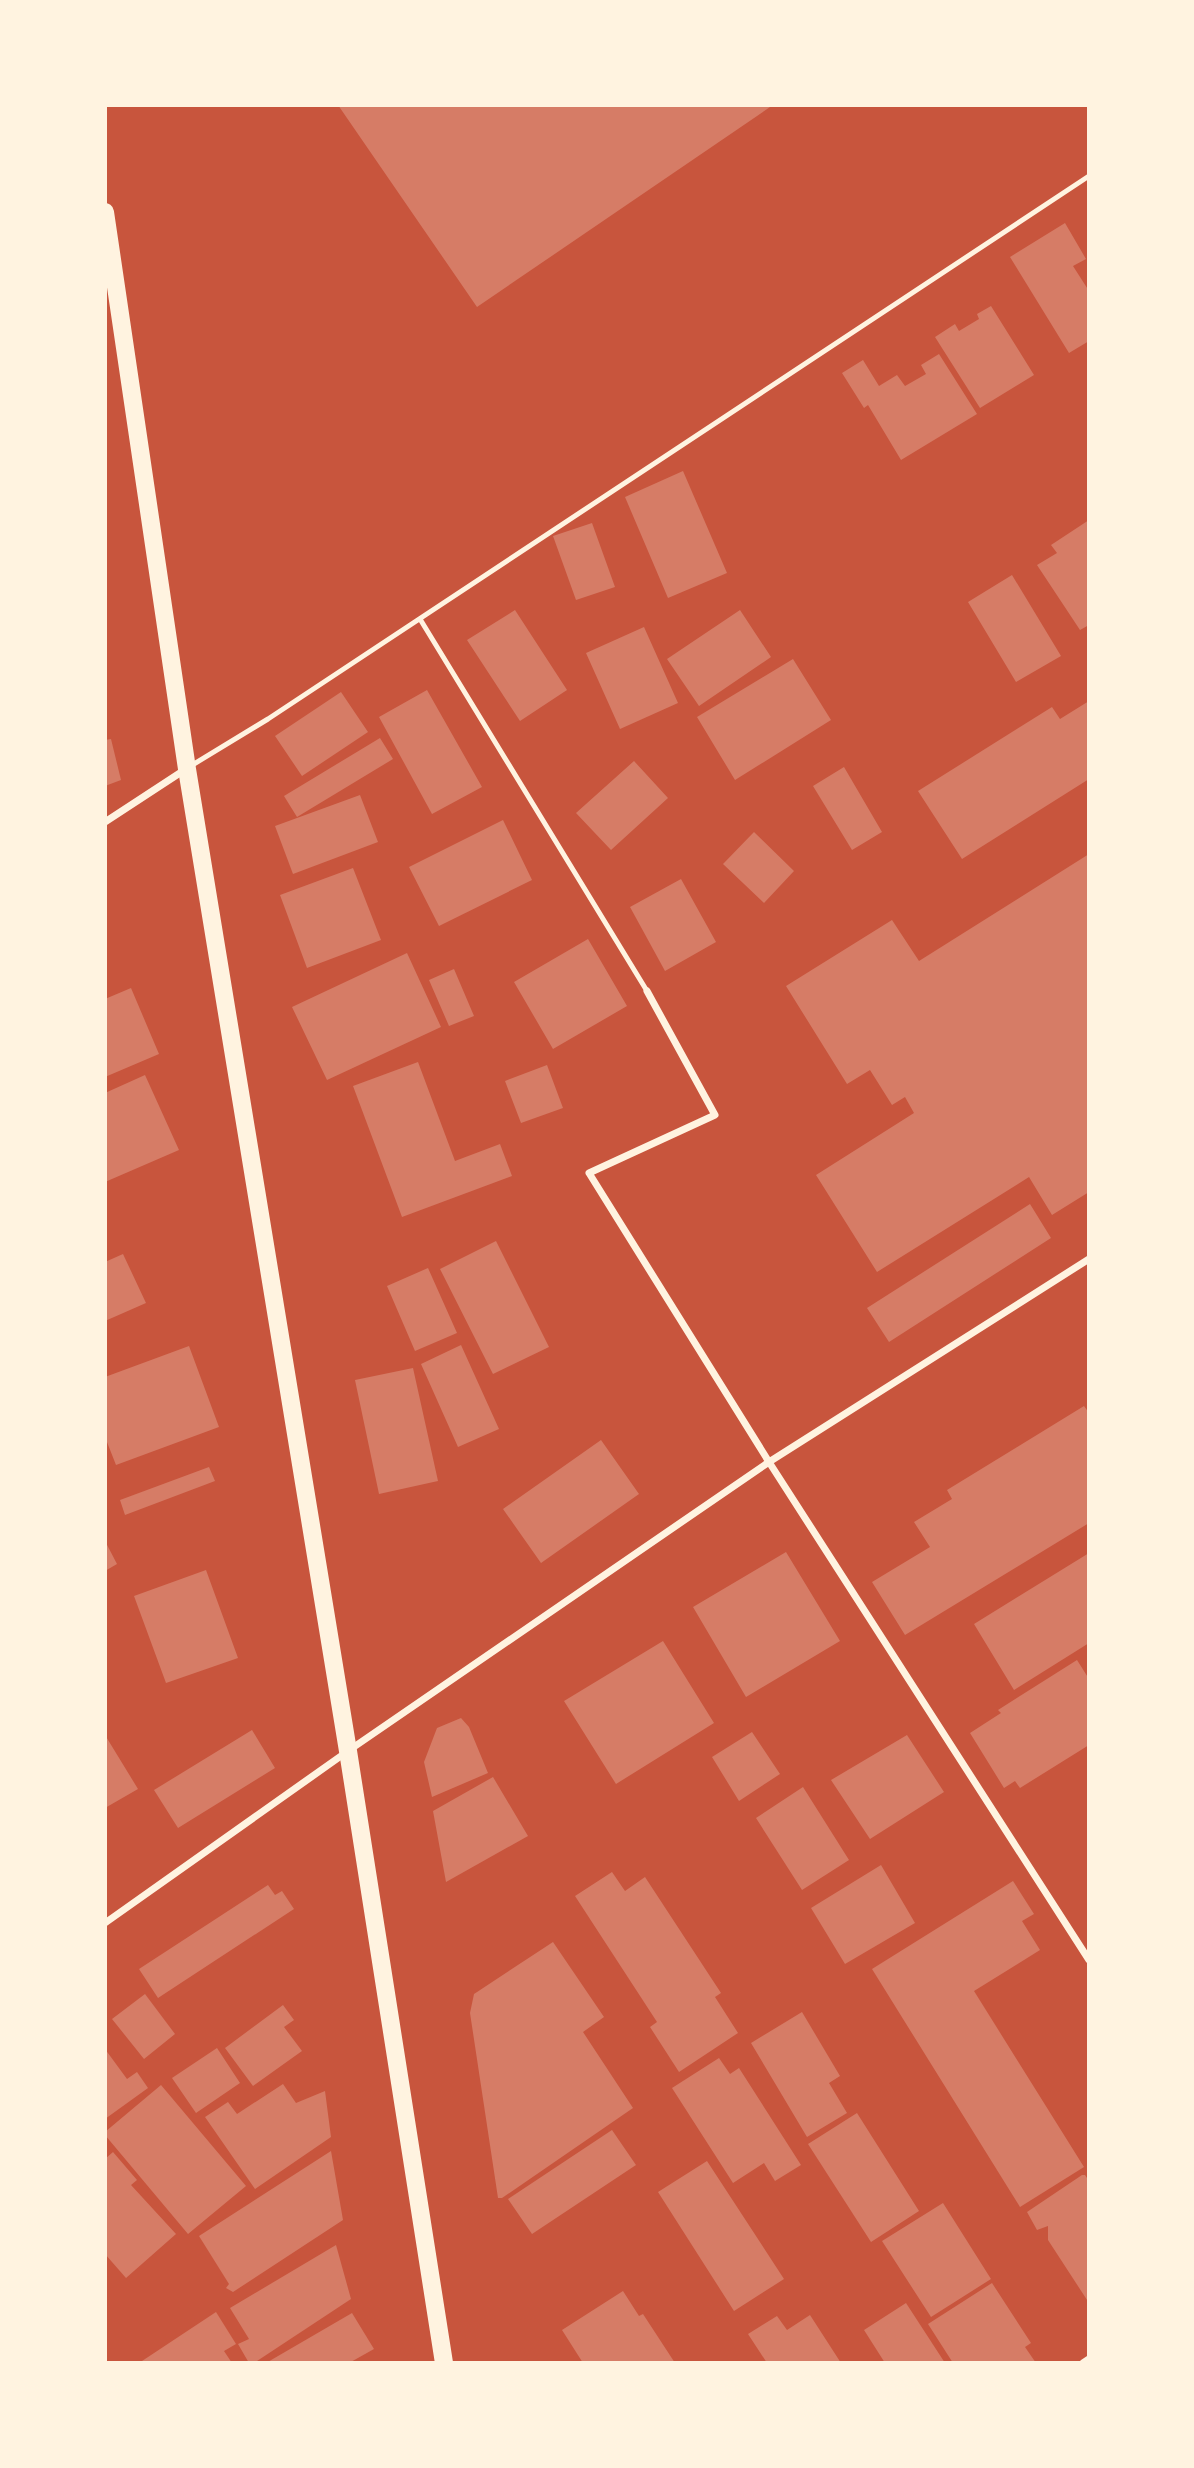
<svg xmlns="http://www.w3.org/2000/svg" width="1194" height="2468" viewBox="0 0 1194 2468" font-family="Jost,sans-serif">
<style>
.building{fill:#d67c66}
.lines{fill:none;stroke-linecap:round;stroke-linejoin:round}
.service{stroke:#fff3e0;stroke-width:5}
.minor{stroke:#fff3e0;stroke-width:7}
.primary{stroke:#fff3e0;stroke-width:18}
</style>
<rect width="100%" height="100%" fill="#c8553d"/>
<path class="building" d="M 338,105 L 773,105 L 477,307 Z
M 1065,223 L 1086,259 L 1073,266 L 1089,291 L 1089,341 L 1069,353 L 1010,257 Z
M 991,306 L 1034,375 L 980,408 L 935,337 L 955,324 L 959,331 L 979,319 L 977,314 Z
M 939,354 L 977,414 L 901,460 L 868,405 L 864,408 L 842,373 L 863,360 L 879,386 L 897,375 L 905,386 L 926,374 L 921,365 Z
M 683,471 L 727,573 L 668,598 L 625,497 Z
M 1089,520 L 1089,625 L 1080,630 L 1037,565 L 1057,553 L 1051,545 Z
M 592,523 L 615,587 L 576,600 L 553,536 Z
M 1012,575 L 1061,656 L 1016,682 L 968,602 Z
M 515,610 L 567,690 L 520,721 L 467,640 Z
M 740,610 L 771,657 L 699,706 L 667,659 Z
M 644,627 L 678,703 L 620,729 L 586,653 Z
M 793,659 L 831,720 L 735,780 L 697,717 Z
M 427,690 L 482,787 L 432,814 L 379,717 Z
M 341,692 L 368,732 L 302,776 L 275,736 Z
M 1089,701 L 1089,779 L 962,859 L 918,791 L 1052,707 L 1060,719 Z
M 380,738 L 393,759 L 297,817 L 284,796 Z
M 111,739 L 121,780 L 105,786 L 105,740 Z
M 634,761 L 668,798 L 611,850 L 576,813 Z
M 844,767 L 882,832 L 852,850 L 813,786 Z
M 360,795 L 378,842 L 293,874 L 275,826 Z
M 503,820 L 532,880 L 439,926 L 409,867 Z
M 754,832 L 794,871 L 764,903 L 723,864 Z
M 1089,854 L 1089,1192 L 1052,1215 L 1029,1177 L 877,1272 L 816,1175 L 914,1113 L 905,1097 L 892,1105 L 870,1070 L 847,1084 L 786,986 L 892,920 L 919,961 Z
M 353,868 L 381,940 L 307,968 L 280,895 Z
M 681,879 L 716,942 L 665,971 L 630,907 Z
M 588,939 L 627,1006 L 553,1049 L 514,982 Z
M 407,953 L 441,1027 L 327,1080 L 292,1007 Z
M 454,969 L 474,1016 L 449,1026 L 429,980 Z
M 131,988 L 159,1054 L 105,1077 L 105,999 Z
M 418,1062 L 455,1161 L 500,1144 L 512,1176 L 402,1217 L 353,1086 Z
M 547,1065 L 563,1108 L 521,1123 L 505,1081 Z
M 145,1075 L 179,1150 L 105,1182 L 105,1093 Z
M 1030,1204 L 1051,1238 L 889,1342 L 867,1308 Z
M 496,1241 L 549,1347 L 493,1374 L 440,1269 Z
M 123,1254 L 146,1303 L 105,1321 L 105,1262 Z
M 428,1268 L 457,1333 L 415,1351 L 387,1286 Z
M 461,1345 L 499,1429 L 458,1447 L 421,1364 Z
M 189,1346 L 219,1427 L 116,1465 L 105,1437 L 105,1377 Z
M 413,1368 L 438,1481 L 379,1494 L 355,1380 Z
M 1084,1406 L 1089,1413 L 1089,1523 L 905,1635 L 872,1582 L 930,1547 L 914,1522 L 952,1499 L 947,1490 Z
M 601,1440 L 639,1494 L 541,1563 L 503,1509 Z
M 209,1467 L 215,1481 L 125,1515 L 120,1500 Z
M 105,1541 L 117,1564 L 105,1571 Z
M 786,1552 L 840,1641 L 746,1697 L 693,1607 Z
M 1089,1553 L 1089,1643 L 1014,1690 L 974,1624 Z
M 206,1570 L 238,1658 L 166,1683 L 134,1596 Z
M 663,1641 L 714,1723 L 616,1784 L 564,1701 Z
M 1077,1660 L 1089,1679 L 1089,1745 L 1020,1788 L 1015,1781 L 1004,1788 L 970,1733 L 1001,1713 L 998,1710 Z
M 461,1718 L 469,1727 L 488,1773 L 432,1797 L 424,1762 L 437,1728 Z
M 252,1730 L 275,1768 L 178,1828 L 154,1790 Z
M 752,1732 L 780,1774 L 739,1801 L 712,1757 Z
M 105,1735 L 138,1789 L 105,1808 Z
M 907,1735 L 944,1792 L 870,1839 L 831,1780 Z
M 493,1777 L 528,1836 L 446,1882 L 433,1811 Z
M 803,1787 L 849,1860 L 802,1890 L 756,1818 Z
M 881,1865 L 915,1923 L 845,1964 L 811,1908 Z
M 612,1872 L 625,1891 L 645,1877 L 721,1993 L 715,1997 L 738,2033 L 679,2072 L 650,2027 L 657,2022 L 575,1896 Z
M 1013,1881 L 1034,1914 L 1022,1921 L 1040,1950 L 974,1991 L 1084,2167 L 1020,2207 L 872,1969 Z
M 268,1885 L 275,1895 L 282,1891 L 294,1909 L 158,1998 L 139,1969 Z
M 553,1942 L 604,2017 L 583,2032 L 633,2108 L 502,2198 L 498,2198 L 470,2013 L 474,1994 Z
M 145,1994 L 175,2034 L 144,2059 L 112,2019 Z
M 283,2005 L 294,2020 L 284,2027 L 302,2051 L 253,2086 L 225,2048 Z
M 802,2012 L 840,2076 L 829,2083 L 847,2113 L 807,2137 L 751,2043 Z
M 217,2048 L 240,2083 L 196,2113 L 172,2078 Z
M 105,2049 L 127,2079 L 137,2072 L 148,2088 L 105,2119 Z
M 719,2058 L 730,2074 L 739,2068 L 801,2165 L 775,2181 L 764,2163 L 733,2183 L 672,2088 Z
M 283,2084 L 296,2103 L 325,2091 L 331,2137 L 255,2189 L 205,2117 L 228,2102 L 237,2114 Z
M 161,2085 L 246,2186 L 188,2234 L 105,2135 L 105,2132 Z
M 857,2113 L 919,2211 L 871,2242 L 808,2144 Z
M 612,2130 L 636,2165 L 532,2234 L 508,2199 Z
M 331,2151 L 343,2220 L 233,2292 L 226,2288 L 229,2284 L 199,2236 Z
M 113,2152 L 137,2180 L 131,2185 L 176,2234 L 126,2278 L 105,2254 L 105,2159 Z
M 707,2161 L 784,2279 L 734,2311 L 658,2192 Z
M 1082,2175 L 1085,2175 L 1089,2181 L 1089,2303 L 1048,2240 L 1048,2226 L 1037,2230 L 1027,2212 Z
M 943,2203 L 991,2279 L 931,2317 L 882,2241 Z
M 336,2245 L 351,2299 L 254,2363 L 249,2363 L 238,2344 L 249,2339 L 230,2308 Z
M 992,2283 L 1031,2343 L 1025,2347 L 1036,2363 L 953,2363 L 928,2324 Z
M 623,2291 L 639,2316 L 643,2314 L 675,2363 L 583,2363 L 562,2330 Z
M 906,2303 L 945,2363 L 885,2363 L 864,2330 Z
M 216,2312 L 236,2344 L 224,2351 L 232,2363 L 143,2363 L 142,2361 Z
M 352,2313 L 374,2349 L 349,2363 L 266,2363 Z
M 810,2315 L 841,2363 L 767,2363 L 748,2334 L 777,2316 L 787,2330 Z"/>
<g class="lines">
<path class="service" d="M 420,619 L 647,991
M 189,767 L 268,719 L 1089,176"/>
<path class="minor" d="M 105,822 L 186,769
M 647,991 L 715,1115 L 589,1173 L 769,1462 L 1089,1960
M 105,1923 L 348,1751 L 769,1462 L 1089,1259
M 1083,2363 L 1089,2359"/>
<path class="primary" d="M 105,212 L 187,769 L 348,1751 L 444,2363"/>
</g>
<rect width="1194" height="2468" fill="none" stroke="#fff3e0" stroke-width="214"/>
</svg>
